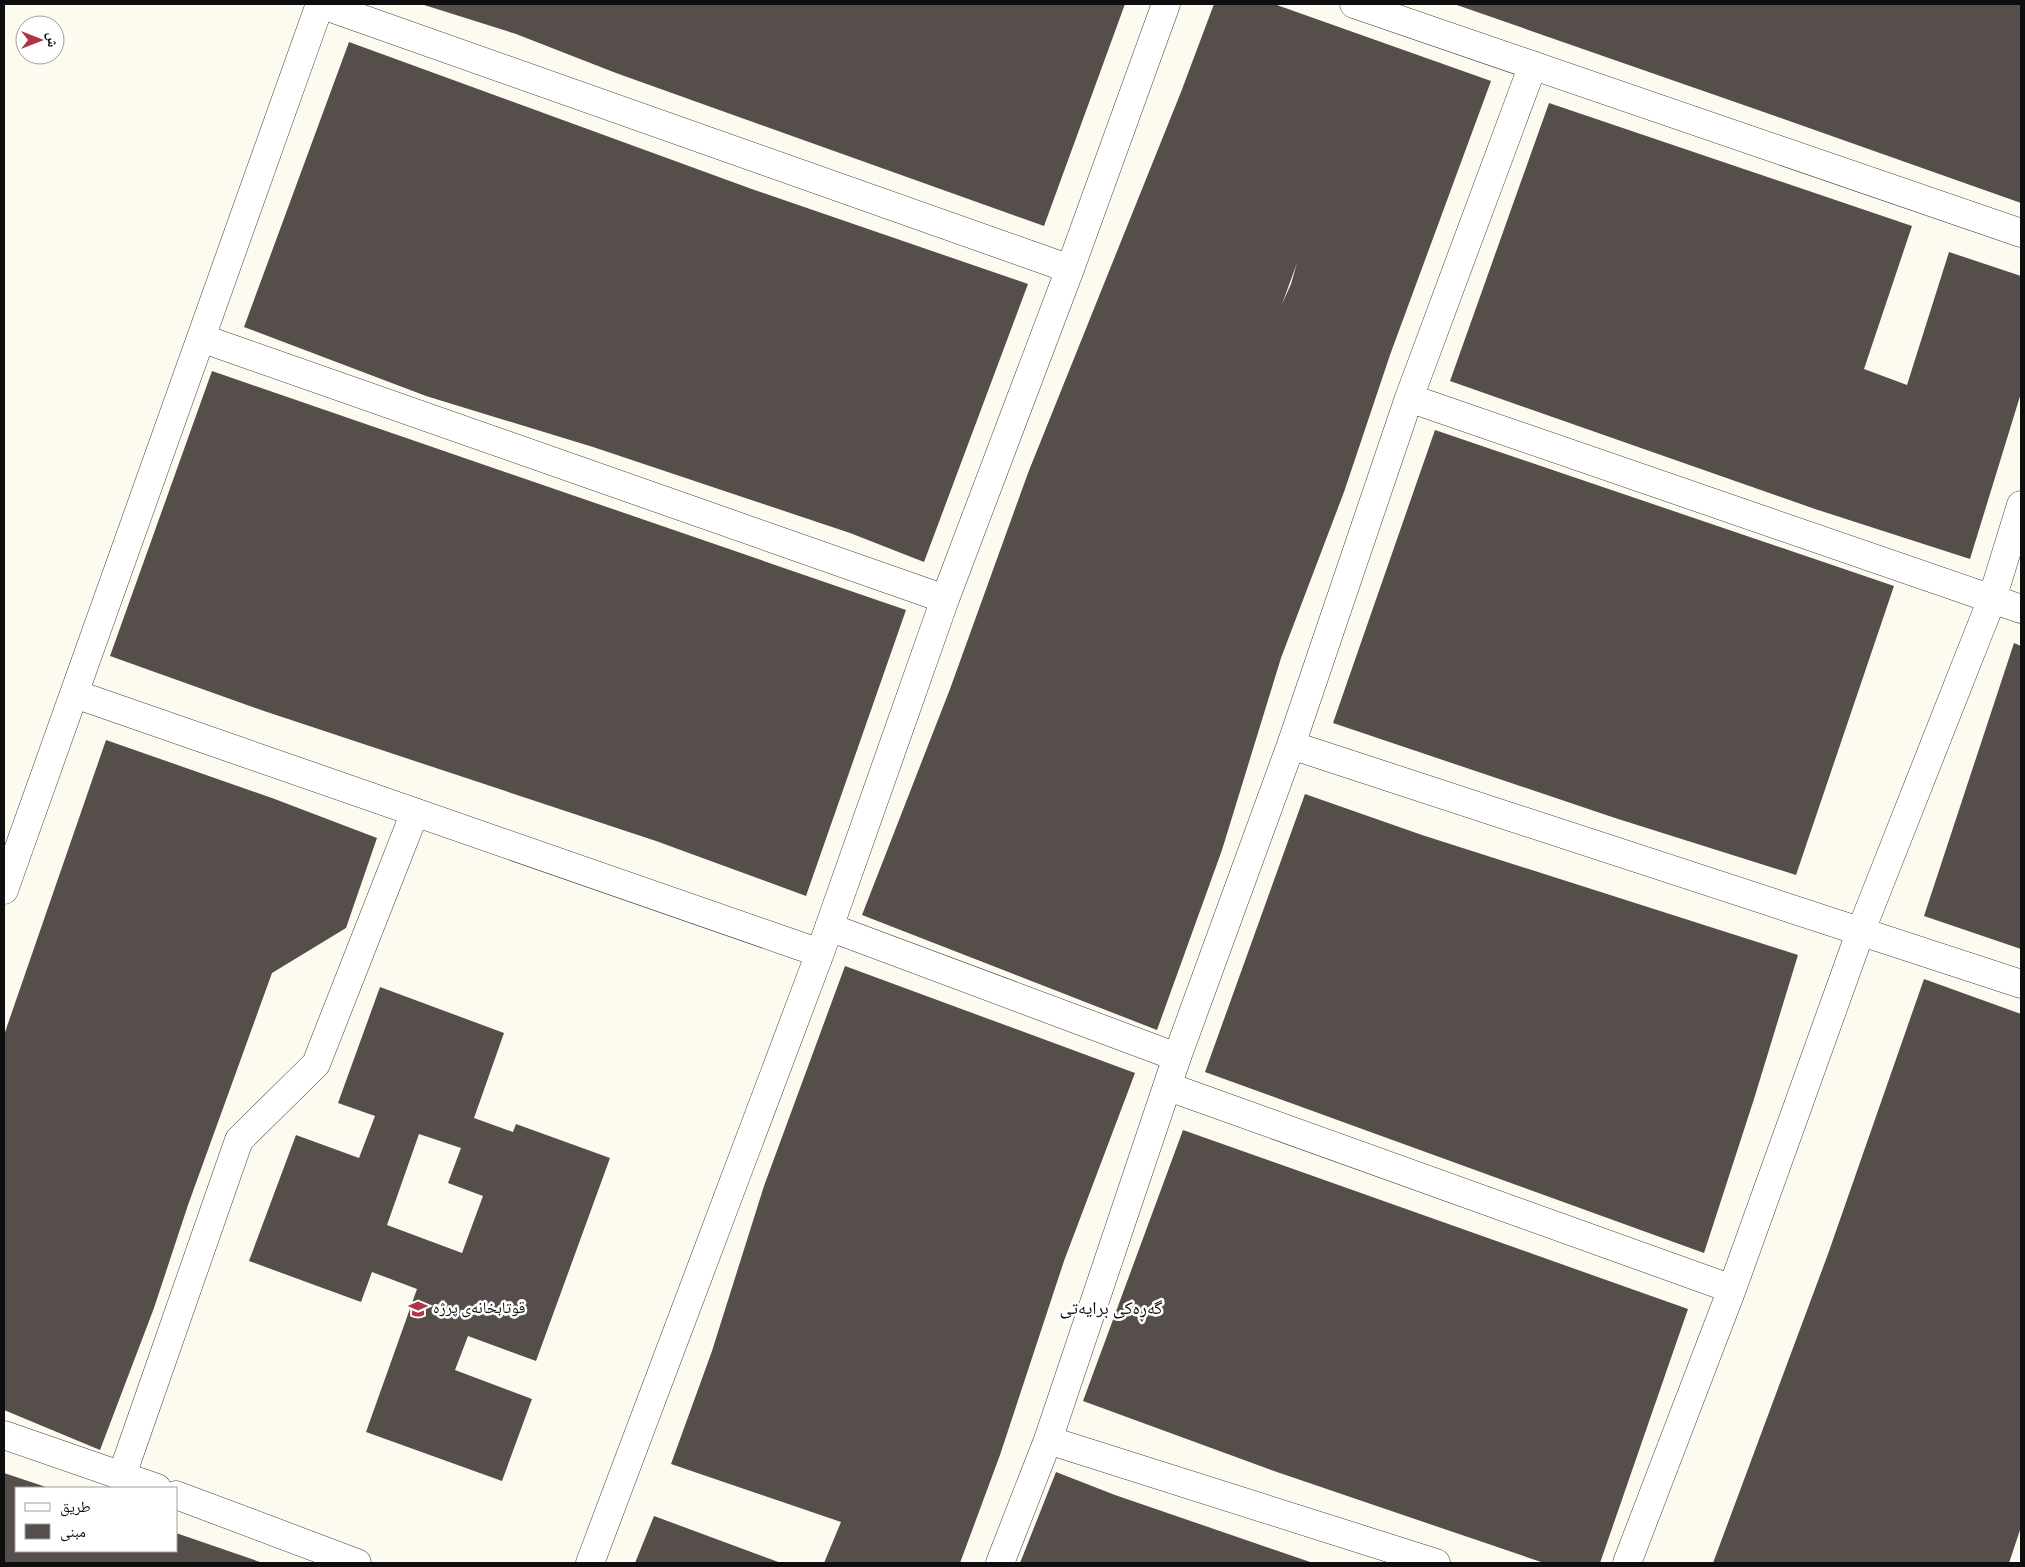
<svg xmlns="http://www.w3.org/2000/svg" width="2025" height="1567" viewBox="0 0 2025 1567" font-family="Georgia,'Noto Naskh Arabic',serif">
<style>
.building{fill:#554e4b;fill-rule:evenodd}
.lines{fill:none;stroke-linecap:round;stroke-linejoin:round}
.minor-casing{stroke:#414141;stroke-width:29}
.minor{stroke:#fff;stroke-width:28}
.labels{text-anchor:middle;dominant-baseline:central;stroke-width:5;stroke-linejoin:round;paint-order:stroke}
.poi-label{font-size:16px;fill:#0e0e0e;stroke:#fff;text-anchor:start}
.neighbourhood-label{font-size:18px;fill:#0e0e0e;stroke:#fff}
</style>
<rect width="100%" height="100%" fill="#fdfaf0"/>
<path class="building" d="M 421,4 L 1125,4 L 1044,226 L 616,73 L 516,34 Z
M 1214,4 L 1274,4 L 1491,81 L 1390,355 L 1344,492 L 1281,658 L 1222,850 L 1157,1030 L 862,915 L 950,689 L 1028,473 L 1181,92 ZM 1297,263 L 1291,284 L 1282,304 Z
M 1454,4 L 2021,4 L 2021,203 L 1758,110 Z
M 349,42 L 749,188 L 1028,284 L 924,562 L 850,533 L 593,447 L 426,396 L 244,327 Z
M 1549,103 L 1912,226 L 1864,369 L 1907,385 L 1949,252 L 2021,276 L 2021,393 L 1970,559 L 1815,509 L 1450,381 Z
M 212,371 L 906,610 L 806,896 L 656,841 L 264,711 L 110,656 Z
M 1435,430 L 1894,586 L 1796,875 L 1615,818 L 1333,723 Z
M 2014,643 L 2021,646 L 2021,949 L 1924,916 Z
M 106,740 L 272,798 L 377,838 L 346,928 L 272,973 L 188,1205 L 154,1308 L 100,1450 L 4,1410 L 4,1035 Z
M 1305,794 L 1422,835 L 1798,955 L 1754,1099 L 1704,1253 L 1205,1072 Z
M 845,966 L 1135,1073 L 1064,1261 L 1000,1455 L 960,1563 L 824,1563 L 841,1522 L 671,1464 L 712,1351 L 764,1186 Z
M 1924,979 L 2021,1014 L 2021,1527 L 2009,1563 L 1713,1563 L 1828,1254 Z
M 380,987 L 504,1033 L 474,1118 L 513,1132 L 516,1124 L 610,1158 L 536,1361 L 468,1336 L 455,1370 L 532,1399 L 502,1481 L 366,1432 L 417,1289 L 372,1272 L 361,1302 L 249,1261 L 296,1135 L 359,1158 L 375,1116 L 338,1103 ZM 419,1134 L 461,1148 L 448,1183 L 483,1196 L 462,1253 L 387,1225 Z
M 1183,1130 L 1688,1309 L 1600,1563 L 1544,1563 L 1274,1471 L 1083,1401 Z
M 1056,1472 L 1115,1495 L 1313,1563 L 1020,1563 Z
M 4,1473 L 49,1488 L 16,1488 L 16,1551 L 176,1551 L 176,1533 L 263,1563 L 4,1563 Z
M 654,1516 L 781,1563 L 635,1563 Z"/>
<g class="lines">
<g class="minor-casing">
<path id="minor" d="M 320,4 L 1070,269
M 1354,4 L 2021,233
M 201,338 L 945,599
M 1409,398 L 2021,609
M 75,694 L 820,953
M 1291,745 L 2021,984
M 4,890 L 320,4
M 829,927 L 1177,1057
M 1169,1087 L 1732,1289
M 4,1435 L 157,1488
M 1048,1440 L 1436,1563
M 122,1475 L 239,1140 L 316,1064 L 415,812
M 176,1495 L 357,1563
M 590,1563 L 820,953 L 945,599 L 1070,269 L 1166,4
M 1000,1563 L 1048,1440 L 1177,1057 L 1291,745 L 1409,398 L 1533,65
M 1627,1563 L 1732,1289 L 1860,933 L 1992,599 L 2021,505"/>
</g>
<use href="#minor" class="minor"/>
</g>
<defs>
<g id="school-bare" transform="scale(1.5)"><path d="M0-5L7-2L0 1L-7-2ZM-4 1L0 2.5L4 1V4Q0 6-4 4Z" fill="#af3545" stroke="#fff" stroke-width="2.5" paint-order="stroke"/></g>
</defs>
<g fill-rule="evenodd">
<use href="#school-bare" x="418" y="1309"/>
</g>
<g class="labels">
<g class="poi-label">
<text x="433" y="1309">قوتابخانەی پرژە</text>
</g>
<g class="neighbourhood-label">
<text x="1111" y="1310">گەڕەکی برایەتی</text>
</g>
</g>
<rect width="2025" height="1567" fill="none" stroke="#0e0e0e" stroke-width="10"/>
<rect x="15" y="1487" width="162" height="65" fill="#ffffff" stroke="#9f9f9f"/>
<rect x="25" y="1503" width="25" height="8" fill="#ffffff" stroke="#9f9f9f"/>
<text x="60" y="1512" font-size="15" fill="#0e0e0e">طريق</text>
<rect x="25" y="1524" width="25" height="15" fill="#554e4b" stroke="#9f9f9f"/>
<text x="60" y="1537" font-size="15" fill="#0e0e0e">مبنى</text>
<g transform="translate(40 40) rotate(90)"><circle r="24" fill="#ffffff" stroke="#9f9f9f"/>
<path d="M0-4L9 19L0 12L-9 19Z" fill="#af3545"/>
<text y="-8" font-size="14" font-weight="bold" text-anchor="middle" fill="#0e0e0e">ش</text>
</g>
</svg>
